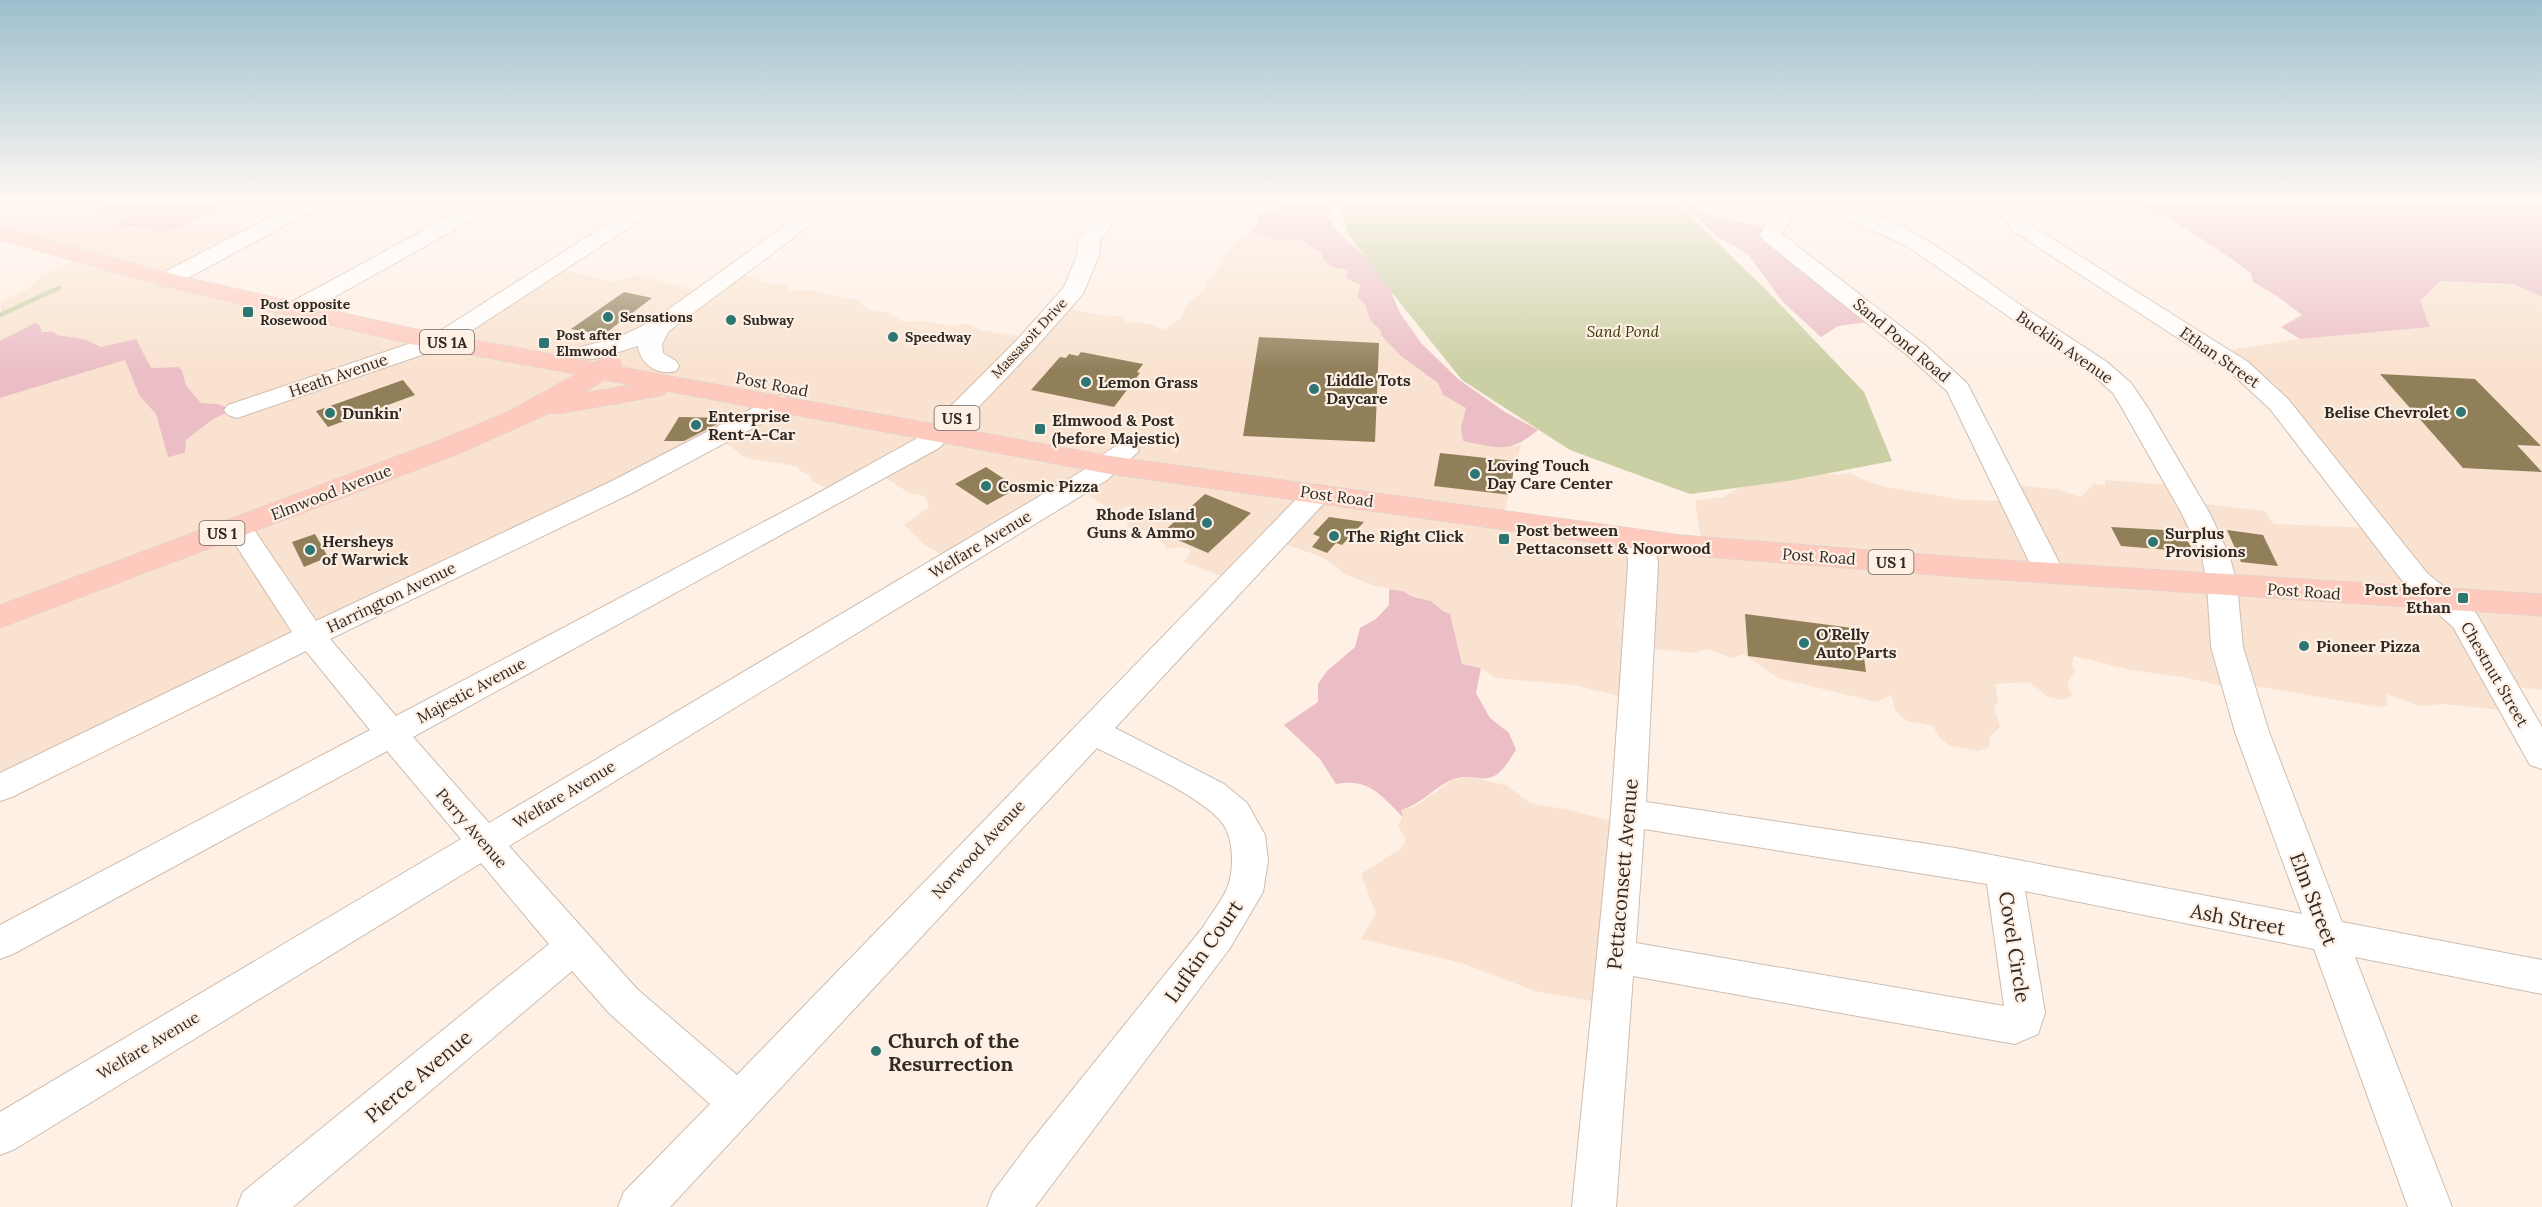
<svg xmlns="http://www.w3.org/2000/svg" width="2542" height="1207" viewBox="0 0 2542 1207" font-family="Lora,serif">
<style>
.built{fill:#f9e2cf}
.green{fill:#ebbec5}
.water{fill:#cbcfa4}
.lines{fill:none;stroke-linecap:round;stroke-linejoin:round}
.stream{stroke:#cbcfa4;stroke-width:4.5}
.building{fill:#907f59}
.minor-casing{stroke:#cebdb0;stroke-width:2}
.major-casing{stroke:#d6d4d3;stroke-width:1}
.minor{fill:#fff;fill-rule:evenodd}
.major{fill:#fecabd;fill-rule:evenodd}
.poi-dot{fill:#2d7673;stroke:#fef0e5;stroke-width:2}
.labels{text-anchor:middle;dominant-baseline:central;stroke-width:4.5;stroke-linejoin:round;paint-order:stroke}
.far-poi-label{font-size:14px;font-weight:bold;fill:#302a25;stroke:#fef0e5;text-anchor:start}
.far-street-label{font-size:14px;fill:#302a25;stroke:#fef0e5}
.far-water-label{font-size:15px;font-style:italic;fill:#343702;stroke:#fef0e5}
.shield{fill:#fef0e5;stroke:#6e655f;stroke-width:1.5}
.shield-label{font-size:15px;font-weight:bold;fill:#302a25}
.street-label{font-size:16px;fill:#302a25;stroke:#fef0e5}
.poi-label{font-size:16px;font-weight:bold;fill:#302a25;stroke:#fef0e5;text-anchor:start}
.near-street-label{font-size:20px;fill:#302a25;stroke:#fef0e5}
.near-poi-label{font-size:20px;font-weight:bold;fill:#302a25;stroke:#fef0e5;text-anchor:start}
</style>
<rect width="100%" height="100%" fill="#fef0e5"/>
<path class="built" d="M 30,202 L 91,202 L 101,204 L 102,212 L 123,213 L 124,216 L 116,227 L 125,226 L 151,229 L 158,234 L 211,220 L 259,229 L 165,280 L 440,340 L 555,268 L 614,282 L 636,275 L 704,292 L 735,272 L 770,284 L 787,285 L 791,291 L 820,291 L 828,295 L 859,300 L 868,310 L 889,313 L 904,322 L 922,321 L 950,326 L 968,324 L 980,330 L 1029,338 L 1061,307 L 1110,317 L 1121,315 L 1126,322 L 1150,324 L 1163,330 L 1180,319 L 1190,301 L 1206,290 L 1206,282 L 1214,276 L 1228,251 L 1237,241 L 1246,237 L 1246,235 L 1252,232 L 1278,240 L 1298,239 L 1321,252 L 1324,260 L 1332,267 L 1347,270 L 1360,285 L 1358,297 L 1365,305 L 1370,320 L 1381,331 L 1381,335 L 1401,356 L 1438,383 L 1443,395 L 1466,408 L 1461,427 L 1514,446 L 1521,444 L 1503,519 L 1702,545 L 1695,501 L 1724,497 L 1745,484 L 1812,473 L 1839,475 L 1850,473 L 1869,482 L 1887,487 L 1962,500 L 2006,501 L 2008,485 L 2056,489 L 2081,497 L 2093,484 L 2105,485 L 2105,480 L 2171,485 L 2188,502 L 2265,511 L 2274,524 L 2377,528 L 2329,461 L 2296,408 L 2225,351 L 2300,339 L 2429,327 L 2420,301 L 2440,281 L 2514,284 L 2542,297 L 2542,690 L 2509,686 L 2521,712 L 2442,704 L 2419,706 L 2386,694 L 2388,705 L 2377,707 L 2239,683 L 2233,688 L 2182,677 L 2130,670 L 2074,656 L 2072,664 L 2075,671 L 2067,682 L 2072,696 L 2062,700 L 2048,697 L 2030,682 L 1995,684 L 1998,701 L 1994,708 L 2000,727 L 1989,737 L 1990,746 L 1979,751 L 1950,746 L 1939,737 L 1933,726 L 1907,721 L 1896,712 L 1891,695 L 1876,702 L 1778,678 L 1743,654 L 1732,658 L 1708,649 L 1694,653 L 1637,647 L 1622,697 L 1574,685 L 1496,678 L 1481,668 L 1462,664 L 1450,614 L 1443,611 L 1431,601 L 1413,597 L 1403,591 L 1375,586 L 1345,574 L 1322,557 L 1277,541 L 1232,580 L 1184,562 L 1191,550 L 1184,547 L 1167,549 L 1154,531 L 1129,528 L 1125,520 L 1135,510 L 1129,506 L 1114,512 L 1077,488 L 953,561 L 925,545 L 904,525 L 929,507 L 925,496 L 909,493 L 878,473 L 836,493 L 812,481 L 810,474 L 802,472 L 796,466 L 746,458 L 719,438 L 0,787 L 0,398 L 125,360 L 139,395 L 186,440 L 213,419 L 218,404 L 201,403 L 186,384 L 182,370 L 178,367 L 150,368 L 84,339 L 57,335 L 54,332 L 42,332 L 0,341 L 1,301 L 28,289 L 42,275 L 77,260 L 0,235 L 0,213 Z
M 1469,777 L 1506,785 L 1530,803 L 1569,810 L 1620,823 L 1607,1004 L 1535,991 L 1462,963 L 1361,939 L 1376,914 L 1361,874 L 1400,849 L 1406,840 L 1398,826 L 1402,817 L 1401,810 L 1414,807 L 1454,779 Z"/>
<path class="green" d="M 91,202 L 224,202 L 219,203 L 213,214 L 193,220 L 189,225 L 158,234 C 146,226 129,225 115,227 L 124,216 L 123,213 L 102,219 L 96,216 L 102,210 L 101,204 Z
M 1284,202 L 1337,202 L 1328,218 L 1341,235 L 1383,273 L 1400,313 L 1421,343 L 1458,379 L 1505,412 L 1538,430 C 1509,454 1498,448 1463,441 L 1461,427 L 1466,408 L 1443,395 L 1438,383 L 1401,356 L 1381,335 L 1381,331 L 1370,320 L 1365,305 L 1358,297 L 1360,285 L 1346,278 L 1347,270 L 1332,267 L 1324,260 L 1321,252 L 1298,239 L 1278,240 L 1252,232 L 1251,230 L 1260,221 L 1257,215 L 1276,211 Z
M 1680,202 L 1698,202 L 1697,206 L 1703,212 L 1718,218 L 1772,228 L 1874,321 L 1838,326 L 1821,337 L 1781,300 L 1748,254 L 1718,237 Z
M 2132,202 L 2542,202 L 2542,297 L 2514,284 L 2440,281 L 2420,301 L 2430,327 L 2300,339 L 2281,327 L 2302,315 L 2280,298 L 2253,282 L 2251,273 L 2216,248 L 2166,216 Z
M 35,323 L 39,325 L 42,332 L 54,332 L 57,335 L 84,339 L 101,347 L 136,339 L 151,368 L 178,367 L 182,370 L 186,385 L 201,403 L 218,404 L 232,410 L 213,419 L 186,440 L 185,453 L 168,457 L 156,414 L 139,395 L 125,360 L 0,398 L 0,341 Z
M 1389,589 L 1403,591 L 1413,597 L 1431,601 L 1443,611 L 1450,614 L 1462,664 L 1481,668 L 1476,693 L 1490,718 L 1509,733 L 1516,750 C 1506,765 1498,782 1478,778 C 1470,777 1462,776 1454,779 C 1435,786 1422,804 1401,810 L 1403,817 C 1380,795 1370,778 1336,784 L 1320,759 L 1284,725 L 1318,702 L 1318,684 L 1327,671 L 1355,647 L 1360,628 L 1376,619 L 1389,605 Z"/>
<path class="water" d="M 1340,202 L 1676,202 L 1770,294 L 1864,392 L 1892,461 L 1788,481 L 1690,494 L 1570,450 L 1462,380 L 1385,284 L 1347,232 Z"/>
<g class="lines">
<path class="stream" d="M 0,315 L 59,288"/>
</g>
<path class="building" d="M 624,292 L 652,298 L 603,335 L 571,329 Z
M 1259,337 L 1379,343 L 1375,442 L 1243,436 Z
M 1081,352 L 1143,364 L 1137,372 L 1140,373 L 1114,407 L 1031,390 L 1060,357 L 1066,358 L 1069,354 L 1078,356 Z
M 2380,374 L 2475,379 L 2541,446 L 2517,445 L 2542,472 L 2463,468 Z
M 403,380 L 415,395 L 328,427 L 316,411 Z
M 679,417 L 729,418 L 684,441 L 664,441 Z
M 1440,453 L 1514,461 L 1511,495 L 1434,486 Z
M 986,467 L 1018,488 L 987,505 L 955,484 Z
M 1205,494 L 1251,513 L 1208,553 L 1162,533 Z
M 1329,517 L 1364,522 L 1342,545 L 1336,543 L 1327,553 L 1312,547 L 1320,537 L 1313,534 Z
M 2111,527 L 2182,531 L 2194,552 L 2121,546 Z
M 2227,530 L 2263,535 L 2278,566 L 2241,562 Z
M 315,534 L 328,557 L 304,567 L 292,542 Z
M 1745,614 L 1860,629 L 1866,672 L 1748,656 Z"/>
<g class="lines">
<g class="minor-casing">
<path id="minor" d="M 299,202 L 324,202 L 321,206 L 175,285 L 167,287 L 159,285 L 156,280 L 159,275 Z
M 476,202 L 493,202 L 495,205 L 492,209 L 302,315 L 294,317 L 286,315 L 282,310 L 286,305 Z
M 642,202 L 665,202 L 662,206 L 448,346 L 246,415 L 237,418 L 228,415 L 224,410 L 228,405 L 432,336 Z
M 818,202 L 841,202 L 669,331 L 662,344 L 663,353 L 676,361 L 679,366 L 676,371 C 658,376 640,364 638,346 L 599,358 L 589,359 L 580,357 L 577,352 L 580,347 L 617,338 L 651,322 Z
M 1108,202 L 1128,202 L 1100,241 L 1099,255 L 1083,294 L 1034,349 L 939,448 L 413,737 L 489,823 L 1087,468 C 1102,457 1115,440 1135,445 L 1139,451 L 1107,480 L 509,846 L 637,989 L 737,1075 L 1308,487 L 1318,485 L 1328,487 L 1332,493 L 1328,499 L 1115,728 L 1224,784 L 1247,803 L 1265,835 L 1268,861 L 1263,892 L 1230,948 L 1035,1207 L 987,1207 L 993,1192 L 1028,1145 L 1204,926 C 1211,913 1223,900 1228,886 C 1234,869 1234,839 1223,824 C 1204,797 1128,764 1097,748 L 670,1207 L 618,1207 L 624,1192 L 710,1104 L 609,1013 L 572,971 L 293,1207 L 237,1207 L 243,1192 L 549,944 L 481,863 L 15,1149 L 0,1155 L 0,1112 L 461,839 L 387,751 L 13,954 L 0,959 L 0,925 L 370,730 L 306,651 L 12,797 L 0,801 L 0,773 L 292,632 L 224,527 L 228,521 L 238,518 L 248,521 L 316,621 L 610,482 L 772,398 L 781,395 L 790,398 L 794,403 L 790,408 L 630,494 L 330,639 L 396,716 L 813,496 L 921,436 L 1018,339 L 1064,287 L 1077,255 L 1078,241 Z
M 1780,202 L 1800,202 L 1782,234 L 1926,346 L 1967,383 L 2064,572 L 2059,579 L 2049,582 L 2039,579 L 2034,572 L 1947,391 L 1908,356 L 1763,240 L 1760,235 Z
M 1804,202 C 1879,195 1960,263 2019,304 C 2048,324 2077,342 2107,362 L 2131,383 L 2148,408 L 2210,514 L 2230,557 L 2237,585 L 2243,647 L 2269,732 L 2342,922 L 2542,960 L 2542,994 L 2355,957 L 2452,1207 L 2408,1207 L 2314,949 L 2025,891 L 2045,1013 L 2038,1034 L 2015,1044 L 1633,976 L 1616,1207 L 1572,1207 L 1611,813 L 1628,564 L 1626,540 L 1630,534 L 1640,531 L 1650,534 L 1654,540 L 1658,564 L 1646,802 L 1955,848 L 2302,914 L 2235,732 L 2211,647 L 2207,585 L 2202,557 L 2182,514 L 2122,408 L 2113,393 L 2089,372 L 1907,246 L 1846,218 L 1807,206 ZM 1644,829 L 1987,884 L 2004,1006 L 1636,943 Z
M 2007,206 L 2014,208 L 2029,224 L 2248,362 L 2288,399 L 2427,573 L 2476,613 L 2542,727 L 2542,769 L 2530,765 L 2453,627 L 2407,587 L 2270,409 L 2230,372 L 2015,232 L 1997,212 L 2000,208 Z"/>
</g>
<g class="major-casing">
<path id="major" d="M 0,226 L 172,274 L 411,328 L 594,362 L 609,356 L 618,358 L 622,364 L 621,367 L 1110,456 L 1681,535 L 1972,558 L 2542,594 L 2542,616 L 1972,578 L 1681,555 L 1110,474 L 666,391 L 664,395 L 654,397 L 557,414 L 550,413 L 461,453 L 0,628 L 0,605 L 440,440 L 507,412 L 576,374 L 411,344 L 167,287 L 0,240 ZM 604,380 L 631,385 L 584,393 Z"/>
</g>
<use href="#minor" class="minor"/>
<use href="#major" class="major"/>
</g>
<linearGradient id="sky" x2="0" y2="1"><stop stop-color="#9cbfcd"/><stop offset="0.54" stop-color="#fff8f3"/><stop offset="1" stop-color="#fff8f3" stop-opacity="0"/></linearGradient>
<rect width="2542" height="371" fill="url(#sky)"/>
<g class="poi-dot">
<rect x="242" y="306" width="12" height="12" rx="3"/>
<circle cx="608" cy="317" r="6"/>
<circle cx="731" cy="320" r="6"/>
<circle cx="893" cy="337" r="6"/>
<rect x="538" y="337" width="12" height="12" rx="3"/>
<circle cx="1086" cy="382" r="6"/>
<circle cx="1314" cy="389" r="6"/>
<circle cx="2461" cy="412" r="6"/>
<circle cx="330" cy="413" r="6"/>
<circle cx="696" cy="425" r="6"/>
<rect x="1034" y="423" width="12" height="12" rx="3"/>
<circle cx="1475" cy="474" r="6"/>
<circle cx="986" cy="486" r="6"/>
<circle cx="1207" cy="523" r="6"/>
<circle cx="1334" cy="536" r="6"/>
<rect x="1498" y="533" width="12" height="12" rx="3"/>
<circle cx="2153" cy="542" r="6"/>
<circle cx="310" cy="550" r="6"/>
<rect x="2457" y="592" width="12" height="12" rx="3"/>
<circle cx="1804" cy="643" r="6"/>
<circle cx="2304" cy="646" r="6"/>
<circle cx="876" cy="1051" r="6"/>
</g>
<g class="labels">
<g class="far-poi-label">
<text x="260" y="304">Post opposite<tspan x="260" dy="16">Rosewood</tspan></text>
<text x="620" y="317">Sensations</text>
<text x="743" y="320">Subway</text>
<text x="556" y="335">Post after<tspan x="556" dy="16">Elmwood</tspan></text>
<text x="905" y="337">Speedway</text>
</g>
<g class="far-street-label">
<text transform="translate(1029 338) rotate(-47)">Massasoit Drive</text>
</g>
<g class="far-water-label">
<text x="1623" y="331">Sand Pond</text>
</g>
<g class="shield">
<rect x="420" y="330" width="54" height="24" rx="4.5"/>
<rect x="934.5" y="406" width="45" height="24" rx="4.5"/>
<rect x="199.5" y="521" width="45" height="24" rx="4.5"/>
<rect x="1868.5" y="550" width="45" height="24" rx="4.5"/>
</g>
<g class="shield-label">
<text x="447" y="342">US 1A</text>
<text x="957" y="418">US 1</text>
<text x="222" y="533">US 1</text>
<text x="1891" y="562">US 1</text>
</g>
<g class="street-label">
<text transform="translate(1902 340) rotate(40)">Sand Pond Road</text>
<text transform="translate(2065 347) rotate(35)">Bucklin Avenue</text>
<text transform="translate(2220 357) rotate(35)">Ethan Street</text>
<text transform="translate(338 375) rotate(-19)">Heath Avenue</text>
<text transform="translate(772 384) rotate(11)">Post Road</text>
<text transform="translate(331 492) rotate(-21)">Elmwood Avenue</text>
<text transform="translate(1337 496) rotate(8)">Post Road</text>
<text transform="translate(980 544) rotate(-31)">Welfare Avenue</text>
<text transform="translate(1819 556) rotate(4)">Post Road</text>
<text transform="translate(2304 591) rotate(4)">Post Road</text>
<text transform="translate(391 597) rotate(-26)">Harrington Avenue</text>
<text transform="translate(2495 674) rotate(60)">Chestnut Street</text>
<text transform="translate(471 690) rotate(-28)">Majestic Avenue</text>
<text transform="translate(564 794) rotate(-31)">Welfare Avenue</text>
<text transform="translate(472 828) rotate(49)">Perry Avenue</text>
<text transform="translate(978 849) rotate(-47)">Norwood Avenue</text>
<text transform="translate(148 1045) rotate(-31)">Welfare Avenue</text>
</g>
<g class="poi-label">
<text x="1326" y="380">Liddle Tots<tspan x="1326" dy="18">Daycare</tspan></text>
<text x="1098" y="382">Lemon Grass</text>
<text x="2449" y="412" text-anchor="end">Belise Chevrolet</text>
<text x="342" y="413">Dunkin'</text>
<text x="708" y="416">Enterprise<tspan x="708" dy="18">Rent-A-Car</tspan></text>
<text x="1052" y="420">Elmwood &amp; Post<tspan x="1052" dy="18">(before Majestic)</tspan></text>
<text x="1487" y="465">Loving Touch<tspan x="1487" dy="18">Day Care Center</tspan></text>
<text x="998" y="486">Cosmic Pizza</text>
<text x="1195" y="514" text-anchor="end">Rhode Island<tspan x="1195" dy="18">Guns &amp; Ammo</tspan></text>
<text x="1516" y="530">Post between<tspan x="1516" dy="18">Pettaconsett &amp; Noorwood</tspan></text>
<text x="2165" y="533">Surplus<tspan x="2165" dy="18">Provisions</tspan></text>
<text x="1346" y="536">The Right Click</text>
<text x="322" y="541">Hersheys<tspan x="322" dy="18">of Warwick</tspan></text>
<text x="2451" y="589" text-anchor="end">Post before<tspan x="2451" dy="18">Ethan</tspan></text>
<text x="1816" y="634">O'Relly<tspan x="1816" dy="18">Auto Parts</tspan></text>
<text x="2316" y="646">Pioneer Pizza</text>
</g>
<g class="near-street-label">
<text transform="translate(1622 874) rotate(-85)">Pettaconsett Avenue</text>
<text transform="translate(2314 899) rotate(69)">Elm Street</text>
<text transform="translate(2238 919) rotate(11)">Ash Street</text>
<text transform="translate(2015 947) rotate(81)">Covel Circle</text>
<text transform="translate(1203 951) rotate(-55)">Lufkin Court</text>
<text transform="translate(418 1076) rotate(-40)">Pierce Avenue</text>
</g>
<g class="near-poi-label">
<text x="888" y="1040">Church of the<tspan x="888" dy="23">Resurrection</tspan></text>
</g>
</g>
</svg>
